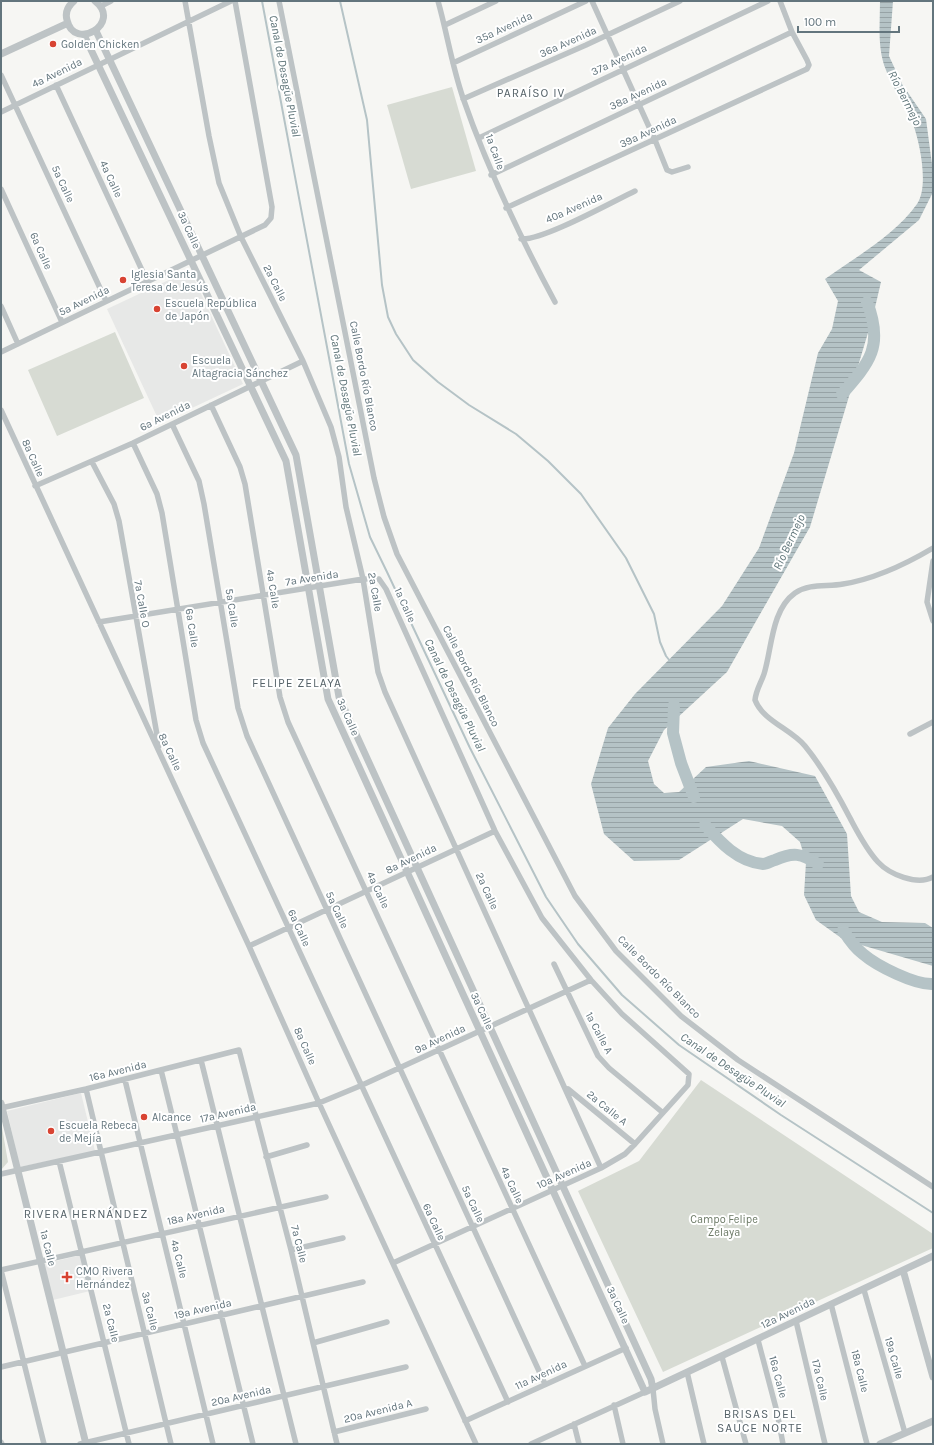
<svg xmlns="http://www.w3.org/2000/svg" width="934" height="1445" viewBox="0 0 934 1445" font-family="Karla,sans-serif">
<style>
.built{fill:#e7e8e7}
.park{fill:#d7dbd3}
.water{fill:url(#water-rules)}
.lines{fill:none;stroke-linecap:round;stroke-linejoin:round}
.stream{stroke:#b5c3c6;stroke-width:2}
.river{stroke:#b5c3c6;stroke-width:12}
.minor{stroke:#bdc3c5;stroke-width:5.5}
.tertiary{stroke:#bdc3c5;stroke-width:7}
.poi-dot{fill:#d84332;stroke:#fff;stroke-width:1.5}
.labels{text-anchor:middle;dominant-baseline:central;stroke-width:4;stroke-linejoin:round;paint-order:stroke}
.street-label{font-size:11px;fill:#63757d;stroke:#fff}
.poi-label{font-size:11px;fill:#63757d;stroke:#fff;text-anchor:start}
.park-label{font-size:11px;fill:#6c7a66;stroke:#fff}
.water-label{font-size:12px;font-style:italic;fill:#5e7478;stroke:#fff}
.neighbourhood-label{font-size:12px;letter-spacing:1px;fill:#556268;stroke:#fff}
</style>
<defs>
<pattern id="water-rules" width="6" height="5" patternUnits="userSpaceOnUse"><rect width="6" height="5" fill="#b5c3c6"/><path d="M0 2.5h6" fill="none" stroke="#97a3a6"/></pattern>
</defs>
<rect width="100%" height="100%" fill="#f6f6f3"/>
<path class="built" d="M 190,270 L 243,384 L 160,423 L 107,309 Z
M 81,1093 L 95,1151 L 20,1167 L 7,1111 Z
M 81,1255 L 90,1291 L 53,1300 L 44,1264 Z"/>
<path class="park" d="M 452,87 L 476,171 L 411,189 L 387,105 Z
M 115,332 L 144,398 L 57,436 L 28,370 Z
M 701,1080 L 933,1234 L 933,1248 L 663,1372 L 578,1191 L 639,1161 Z
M 1,1122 L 8,1162 L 1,1170 Z"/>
<path class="water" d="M 880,1 L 893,1 L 889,56 L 902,84 L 926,119 L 933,172 L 933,192 L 919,220 L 859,270 L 881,282 L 873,316 L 810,527 L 727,672 L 664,730 L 648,761 L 654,784 L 664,793 L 679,792 L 706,767 L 749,761 L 815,776 L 847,834 L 851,896 L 859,912 L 882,922 L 925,923 L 933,928 L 933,966 L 844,940 L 816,920 L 804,895 L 806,862 L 800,842 L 782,826 L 743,819 L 679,860 L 634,861 L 604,834 L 591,784 L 608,728 L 635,694 L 722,606 L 759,548 L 794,453 L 818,353 L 832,329 L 838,301 L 825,279 C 857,256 894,236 917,204 C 929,187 920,143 913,124 C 907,105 892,89 886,70 C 877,48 880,24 880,1 Z"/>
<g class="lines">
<path class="stream" d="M 262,1 L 349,464 L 370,537 L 387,572 L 470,748 L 546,897 L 578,944 L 622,995 L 679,1045 L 781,1115 L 933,1213
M 340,1 L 367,120 L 382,285 L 388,317 L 396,334 L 413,360 L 438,382 L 469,405 L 516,434 L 548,461 L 581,494 L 626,558 L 654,614 L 660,642 L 666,656 L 670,661"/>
<path class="river" d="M 842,394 C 870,362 884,346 867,302
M 674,705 L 673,733 L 681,763 L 694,797
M 705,825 C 720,842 738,862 763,864 C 767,864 771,861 775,860 C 793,852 801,853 818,864
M 843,930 C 848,938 855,948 863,954 C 877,966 915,985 933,984"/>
<path class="minor" d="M 185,1 L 209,136 L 219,183 L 241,237 L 303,361 L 331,427 L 339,457 L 346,507 L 363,579 L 378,672 L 385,692 L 601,1168
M 279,1 L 374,478 L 384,517 L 397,554 L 575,896 L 616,951 L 681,1016 L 738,1060 L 933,1187
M 438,1 C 447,33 452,66 463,98 C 488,170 519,235 555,302
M 592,1 L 655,140 L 667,170 L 672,172 L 688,167
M 101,6 L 111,1
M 445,25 L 496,1
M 453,63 L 586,1
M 1,75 L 106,301
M 56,85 L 147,281
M 463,99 L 586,45 L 680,1
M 1,112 L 231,1
M 479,138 L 768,1
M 491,175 L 792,32
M 1,189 L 62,322
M 506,208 L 807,69 L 809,65 L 807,60 L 792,32 L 780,1
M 521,239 C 542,241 612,202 635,191
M 1,306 L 18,344
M 1,352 L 265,225 L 271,218 L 272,207 L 235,1
M 211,405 L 240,467 L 245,484 L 280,697 L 288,722 L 585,1366
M 1,410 L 249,946 L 319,1103 L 476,1444
M 172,424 L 199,481 L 204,504 L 238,708 L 247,736 L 545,1384
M 133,443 L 157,494 L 162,513 L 196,720 L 203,743 L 508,1402
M 92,462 L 114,504 L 119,521 L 159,746
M 35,486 L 133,443 L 303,361
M 933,548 C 906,564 875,579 843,584 C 827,587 810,583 795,593 C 771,610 772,649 764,674 C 761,683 756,690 755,700 C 763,721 791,729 805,746 C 823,768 837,793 850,818 C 858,833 866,849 878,862 C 889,874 917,886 933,877
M 933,561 L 927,602 L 933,621
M 99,622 L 363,579 L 379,579 L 386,589 L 495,831 L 542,918 L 591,980 L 622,1014 L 689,1074 L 688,1085 L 635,1144 L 625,1154 L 601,1168 L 393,1263
M 910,734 L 933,722
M 249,946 L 495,831
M 554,964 L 598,1056 L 609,1068 L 662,1112
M 201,1060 L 296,1444
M 161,1070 L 253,1444
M 125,1080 L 213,1444
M 86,1089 L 171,1444
M 568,1089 L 635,1144
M 1,1108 L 86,1089 L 239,1050 L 291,1250 L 337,1444
M 266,1157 L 307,1145
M 59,1161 L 129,1444
M 1,1174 L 319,1103 L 360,1086 L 591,980
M 291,1250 L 343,1238
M 1,1270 L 326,1197
M 1,1270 L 44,1444
M 864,1290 L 905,1433
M 831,1304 L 867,1444
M 796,1321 L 825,1444
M 758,1340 L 777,1412 L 783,1444
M 313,1343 L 387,1322
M 722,1357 L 746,1444
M 1,1367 L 363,1282
M 687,1372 L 704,1444
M 653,1389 L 655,1409 L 663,1444
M 614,1405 L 623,1444
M 465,1421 L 626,1348
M 574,1424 L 579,1444
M 334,1432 L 426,1409
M 1,1442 L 2,1444
M 80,1444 L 406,1367
M 531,1444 L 645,1392"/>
<path class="tertiary" d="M 74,1 C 68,6 65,13 67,20 C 74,52 123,23 95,1
M 96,31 L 296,455 L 339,697 L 651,1379 L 653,1389
M 84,35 L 286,461 L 328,699 L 645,1392 L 933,1256
M 1,54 L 68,23
M 1,1103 L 86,1444
M 903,1270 L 933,1377
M 880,1444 L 933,1421"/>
</g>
<g class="poi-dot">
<circle cx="53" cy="44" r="4"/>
<circle cx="123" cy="280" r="4"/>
<circle cx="157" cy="309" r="4"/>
<circle cx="184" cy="366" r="4"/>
<circle cx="144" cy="1117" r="4"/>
<circle cx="51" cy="1131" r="4"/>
<path d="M65 1271h4v4h4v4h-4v4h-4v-4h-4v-4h4z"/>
</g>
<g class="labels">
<g class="street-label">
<text transform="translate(504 28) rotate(-25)">35a Avenida</text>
<text transform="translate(568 42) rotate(-24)">36a Avenida</text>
<text transform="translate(619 60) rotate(-25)">37a Avenida</text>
<text transform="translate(57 73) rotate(-26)">4a Avenida</text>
<text transform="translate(638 94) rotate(-25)">38a Avenida</text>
<text transform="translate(648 132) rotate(-25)">39a Avenida</text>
<text transform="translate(495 152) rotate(70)">1a Calle</text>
<text transform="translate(111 179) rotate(65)">4a Calle</text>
<text transform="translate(63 184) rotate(65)">5a Calle</text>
<text transform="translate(574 208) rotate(-24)">40a Avenida</text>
<text transform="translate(189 230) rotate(65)">3a Calle</text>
<text transform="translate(41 251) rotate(66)">6a Calle</text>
<text transform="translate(275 283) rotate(63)">2a Calle</text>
<text transform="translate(84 301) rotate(-26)">5a Avenida</text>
<text transform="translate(364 376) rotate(79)">Calle Bordo Río Blanco</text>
<text transform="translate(165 416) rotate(-26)">6a Avenida</text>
<text transform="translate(33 458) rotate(66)">8a Calle</text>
<text transform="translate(312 578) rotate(-9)">7a Avenida</text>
<text transform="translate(273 589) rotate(81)">4a Calle</text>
<text transform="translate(375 592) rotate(80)">2a Calle</text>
<text transform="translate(142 604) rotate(80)">7a Calle O</text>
<text transform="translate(405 605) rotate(66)">1a Calle</text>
<text transform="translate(232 608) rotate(81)">5a Calle</text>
<text transform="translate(192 628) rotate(81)">6a Calle</text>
<text transform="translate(471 676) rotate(63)">Calle Bordo Río Blanco</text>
<text transform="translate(348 717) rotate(66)">3a Calle</text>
<text transform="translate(170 752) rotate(65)">8a Calle</text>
<text transform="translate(411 859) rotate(-26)">8a Avenida</text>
<text transform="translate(378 890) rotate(65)">4a Calle</text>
<text transform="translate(487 891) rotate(65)">2a Calle</text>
<text transform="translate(337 910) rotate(65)">5a Calle</text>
<text transform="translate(299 928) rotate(65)">6a Calle</text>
<text transform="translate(659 977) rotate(45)">Calle Bordo Río Blanco</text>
<text transform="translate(482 1011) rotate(65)">3a Calle</text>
<text transform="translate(599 1033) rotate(62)">1a Calle A</text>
<text transform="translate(440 1039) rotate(-25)">9a Avenida</text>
<text transform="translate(305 1046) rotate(66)">8a Calle</text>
<text transform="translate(118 1071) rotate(-14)">16a Avenida</text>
<text transform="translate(607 1108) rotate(39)">2a Calle A</text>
<text transform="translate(228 1113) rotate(-13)">17a Avenida</text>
<text transform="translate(564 1174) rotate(-24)">10a Avenida</text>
<text transform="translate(512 1185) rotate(65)">4a Calle</text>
<text transform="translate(473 1204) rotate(65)">5a Calle</text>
<text transform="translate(196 1215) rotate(-13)">18a Avenida</text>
<text transform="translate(434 1222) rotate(65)">6a Calle</text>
<text transform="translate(299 1244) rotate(76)">7a Calle</text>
<text transform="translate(48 1248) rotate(76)">1a Calle</text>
<text transform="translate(179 1259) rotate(76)">4a Calle</text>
<text transform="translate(618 1305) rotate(65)">3a Calle</text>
<text transform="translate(203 1309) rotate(-13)">19a Avenida</text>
<text transform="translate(150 1311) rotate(76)">3a Calle</text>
<text transform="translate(788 1313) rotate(-26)">12a Avenida</text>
<text transform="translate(111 1323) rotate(76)">2a Calle</text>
<text transform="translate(894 1358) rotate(74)">19a Calle</text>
<text transform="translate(860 1371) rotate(76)">18a Calle</text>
<text transform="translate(541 1375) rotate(-25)">11a Avenida</text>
<text transform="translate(778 1377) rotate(75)">16a Calle</text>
<text transform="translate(820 1380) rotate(77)">17a Calle</text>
<text transform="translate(241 1396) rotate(-13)">20a Avenida</text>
<text transform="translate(378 1411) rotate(-14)">20a Avenida A</text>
</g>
<g class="poi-label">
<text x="61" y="44">Golden Chicken</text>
<text x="131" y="274">Iglesia Santa<tspan x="131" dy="13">Teresa de Jesús</tspan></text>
<text x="165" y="303">Escuela República<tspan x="165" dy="13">de Japón</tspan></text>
<text x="192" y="360">Escuela<tspan x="192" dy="13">Altagracia Sánchez</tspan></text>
<text x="152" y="1117">Alcance</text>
<text x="59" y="1125">Escuela Rebeca<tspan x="59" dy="13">de Mejía</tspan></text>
<text x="76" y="1271">CMO Rivera<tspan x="76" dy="13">Hernández</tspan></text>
</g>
<g class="park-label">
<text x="724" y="1219">Campo Felipe<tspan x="724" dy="13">Zelaya</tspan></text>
</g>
<g class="water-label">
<text transform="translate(285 76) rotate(79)">Canal de Desagüe Pluvial</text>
<text transform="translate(905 98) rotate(63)">Río Bermejo</text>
<text transform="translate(346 395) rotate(79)">Canal de Desagüe Pluvial</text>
<text transform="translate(789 542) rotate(-65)">Río Bermejo</text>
<text transform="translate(455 695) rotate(64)">Canal de Desagüe Pluvial</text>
<text transform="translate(733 1070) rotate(34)">Canal de Desagüe Pluvial</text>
</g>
<g class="neighbourhood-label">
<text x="531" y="93">PARAÍSO IV</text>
<text x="297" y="683">FELIPE ZELAYA</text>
<text x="86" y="1214">RIVERA HERNÁNDEZ</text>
<text x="760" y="1414">BRISAS DEL<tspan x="760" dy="14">SAUCE NORTE</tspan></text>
</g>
</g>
<rect width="934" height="1445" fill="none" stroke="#63757d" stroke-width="4"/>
<path d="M798 26v6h101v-6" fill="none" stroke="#63757d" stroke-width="2"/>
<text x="804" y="26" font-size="12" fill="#63757d" stroke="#ffffff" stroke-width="3" paint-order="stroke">100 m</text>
</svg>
